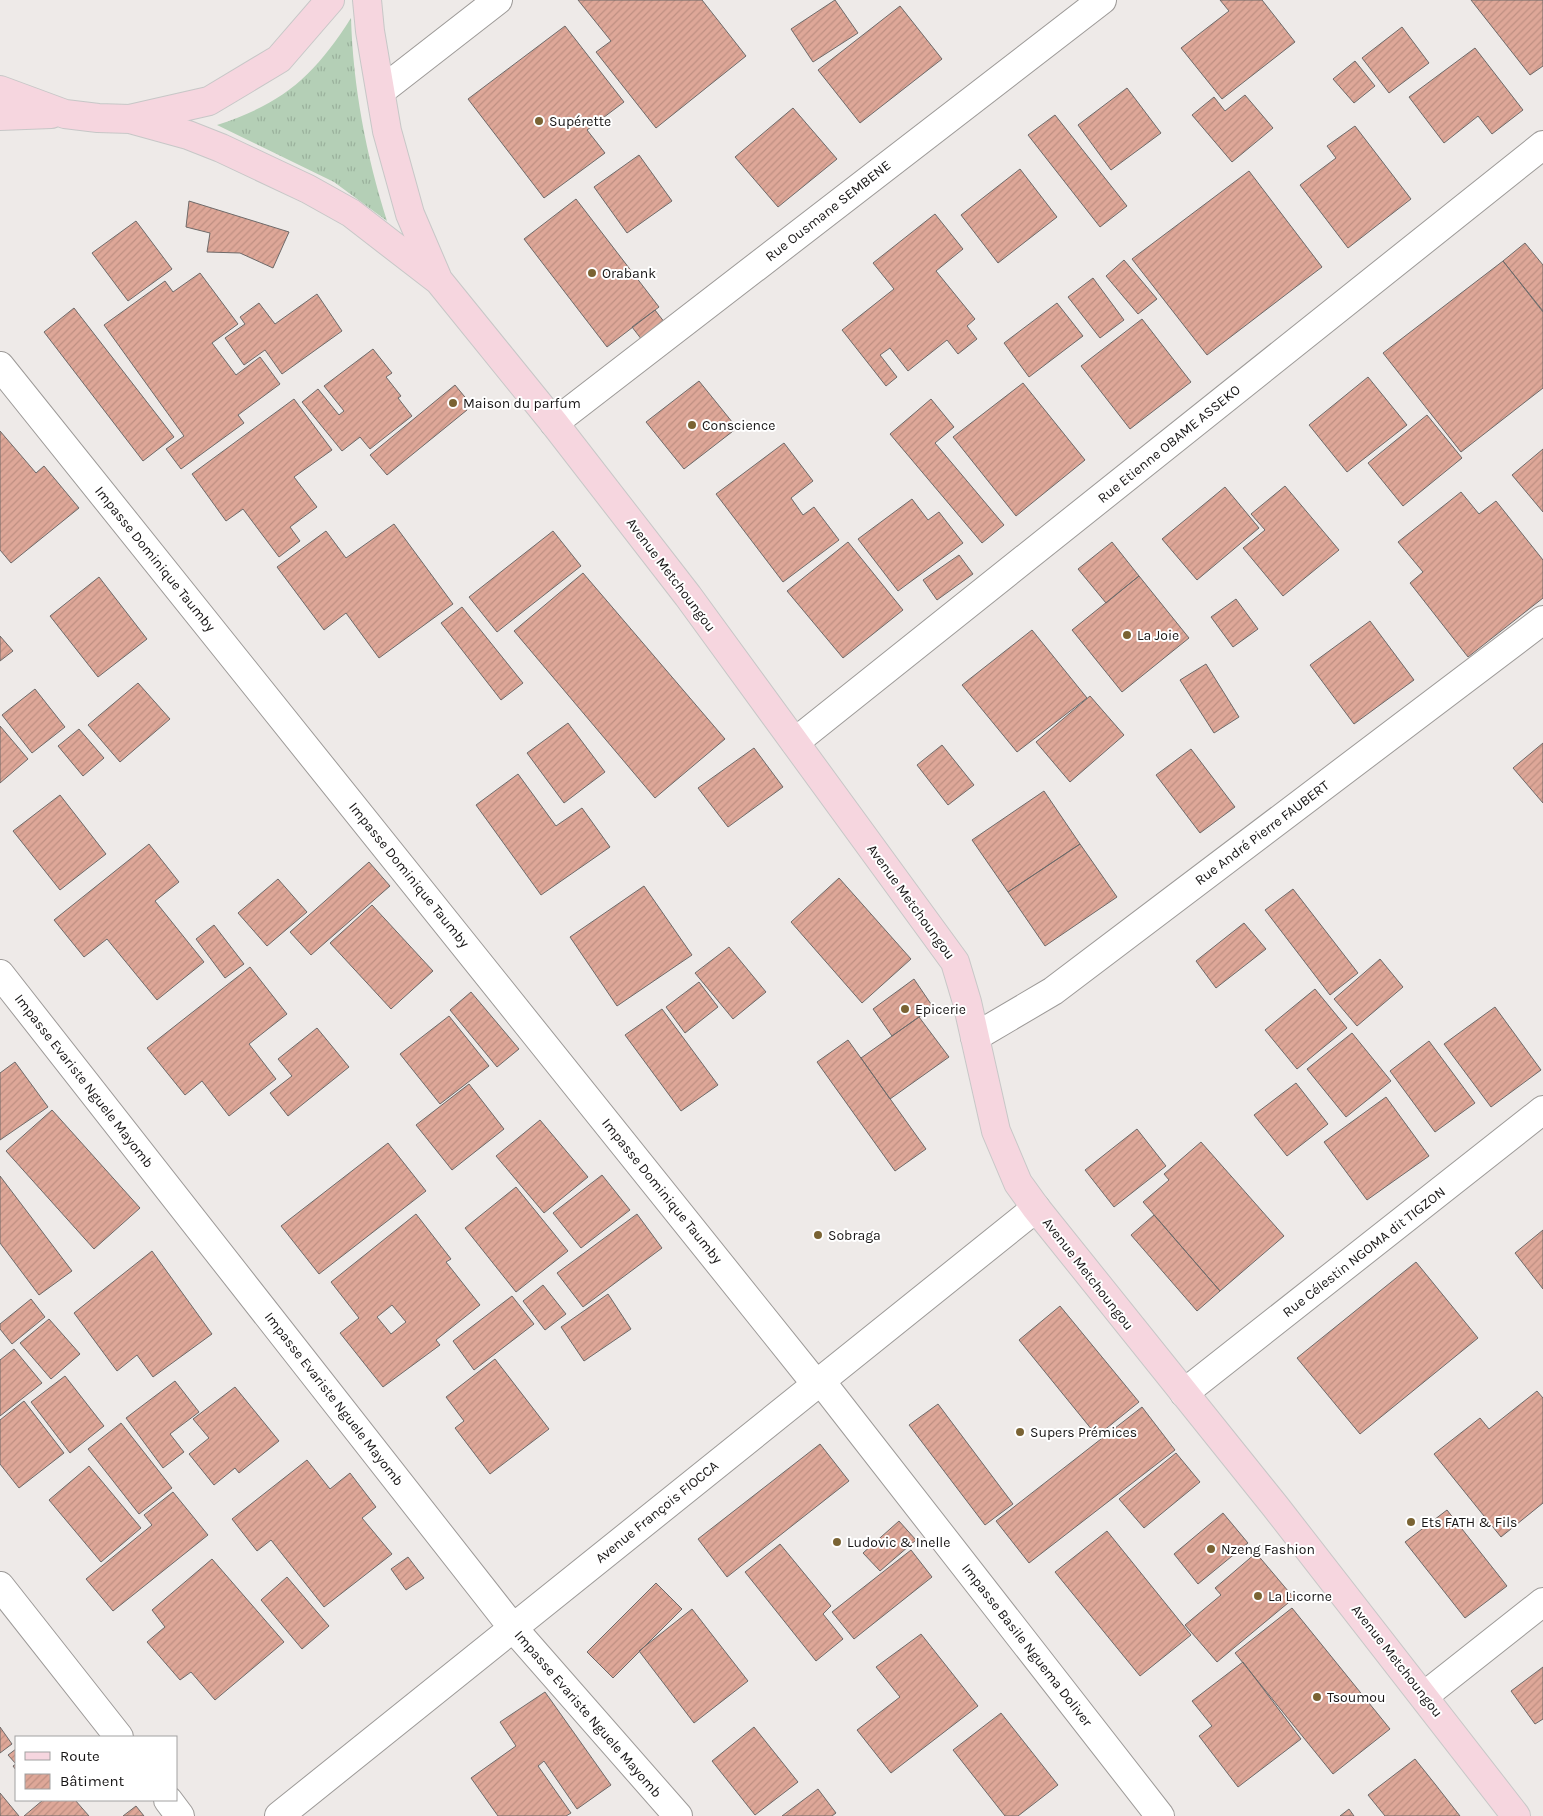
<svg xmlns="http://www.w3.org/2000/svg" width="1543" height="1816" viewBox="0 0 1543 1816" font-family="Karla,sans-serif">
<style>
.grass{fill:url(#grass-tufts)}
.building{fill:url(#building-hatch);stroke:#6e6a69;fill-rule:evenodd}
.lines{fill:none;stroke-linecap:round;stroke-linejoin:round}
.minor-casing{stroke:#9d9a98;stroke-width:30}
.major-casing{stroke:#c7c7c7;stroke-width:30}
.minor{stroke:#fff;stroke-width:28}
.major{stroke:#f6d6df;stroke-width:28}
.poi-dot{fill:#7a6333;stroke:#fff;stroke-width:2}
.labels{text-anchor:middle;dominant-baseline:central;stroke-width:4;stroke-linejoin:round;paint-order:stroke}
.poi-label{font-size:14px;fill:#171515;stroke:#fff;text-anchor:start}
.street-label{font-size:14px;fill:#171515;stroke:#fff}
</style>
<defs>
<pattern id="grass-tufts" width="24" height="20" patternUnits="userSpaceOnUse" patternTransform="scale(1.25)"><rect width="24" height="20" fill="#b4cfb6"/><path d="M3 7l-1-3M5 7V3M7 7l1-3M15 17l-1-3M17 17v-4M19 17l1-3" fill="none" stroke="#9ab19c"/></pattern>
<pattern id="building-hatch" width="6" height="6" patternUnits="userSpaceOnUse" patternTransform="scale(1.25)"><rect width="6" height="6" fill="#dea798"/><path d="M-1 1l2-2M0 6l6-6M5 7l2-2" fill="none" stroke="#be8f82"/></pattern>
</defs>
<rect width="100%" height="100%" fill="#eeeae8"/>
<path class="grass" d="M 351,18 C 353,86 366,155 387,221 L 334,182 L 217,125 C 284,103 314,76 351,18 Z"/>
<path class="building" d="M 578,0 L 702,0 L 746,56 L 656,128 L 596,52 L 611,41 Z
M 835,0 L 858,33 L 813,62 L 791,29 Z
M 1220,0 L 1262,0 L 1295,42 L 1222,99 L 1181,48 L 1229,11 Z
M 1471,0 L 1543,0 L 1543,66 L 1530,75 Z
M 900,6 L 942,59 L 860,123 L 818,70 Z
M 565,26 L 624,102 L 587,130 L 605,153 L 544,198 L 468,99 Z
M 1402,27 L 1429,63 L 1389,93 L 1362,58 Z
M 1475,48 L 1523,110 L 1492,134 L 1478,116 L 1444,143 L 1409,97 Z
M 1355,61 L 1375,86 L 1354,103 L 1333,79 Z
M 1127,88 L 1161,133 L 1111,170 L 1078,125 Z
M 1245,95 L 1273,128 L 1232,162 L 1192,115 L 1214,97 L 1225,111 Z
M 793,108 L 837,159 L 778,207 L 735,157 Z
M 1055,115 L 1127,206 L 1100,227 L 1028,135 Z
M 1355,126 L 1411,199 L 1348,248 L 1300,185 L 1336,158 L 1327,146 Z
M 639,155 L 672,201 L 627,233 L 594,187 Z
M 1020,169 L 1057,217 L 998,263 L 961,215 Z
M 1249,171 L 1322,267 L 1207,355 L 1132,259 Z
M 576,199 L 659,307 L 607,347 L 524,239 Z
M 189,201 L 289,232 L 273,268 L 240,253 L 207,252 L 210,233 L 186,227 Z
M 935,214 L 963,249 L 936,271 L 975,319 L 967,326 L 977,339 L 958,354 L 947,340 L 908,371 L 890,348 L 880,355 L 897,377 L 886,386 L 842,330 L 894,289 L 873,263 Z
M 136,221 L 172,269 L 128,301 L 92,253 Z
M 1525,243 L 1543,265 L 1543,311 L 1503,261 Z
M 1124,260 L 1157,299 L 1138,314 L 1106,276 Z
M 1503,261 L 1543,312 L 1543,388 L 1461,452 L 1383,353 Z
M 200,273 L 238,324 L 212,343 L 236,375 L 260,357 L 280,384 L 238,415 L 244,423 L 181,469 L 166,449 L 184,436 L 104,325 L 165,281 L 173,292 Z
M 1093,278 L 1124,320 L 1100,338 L 1068,297 Z
M 317,294 L 342,331 L 282,374 L 265,350 L 244,365 L 225,338 L 245,324 L 240,317 L 259,303 L 275,324 Z
M 1057,303 L 1083,336 L 1029,377 L 1004,343 Z
M 74,308 L 174,437 L 143,461 L 44,332 Z
M 655,310 L 665,323 L 642,340 L 632,327 Z
M 1142,319 L 1191,382 L 1130,429 L 1081,366 Z
M 373,349 L 392,373 L 386,377 L 401,396 L 398,398 L 412,416 L 370,449 L 360,437 L 342,451 L 302,402 L 318,389 L 339,415 L 344,411 L 324,386 Z
M 1368,377 L 1407,425 L 1347,472 L 1309,425 Z
M 699,381 L 737,428 L 684,469 L 646,422 Z
M 1023,383 L 1085,460 L 1016,516 L 953,437 Z
M 455,385 L 469,402 L 464,406 L 467,410 L 387,475 L 370,455 Z
M 294,399 L 332,450 L 294,477 L 317,507 L 290,527 L 300,541 L 279,557 L 243,509 L 226,521 L 192,474 Z
M 931,399 L 954,427 L 935,443 L 1004,525 L 982,543 L 890,434 Z
M 1427,415 L 1462,458 L 1403,506 L 1368,463 Z
M 0,431 L 36,473 L 44,466 L 79,508 L 11,563 L 0,550 Z
M 784,443 L 813,481 L 791,498 L 803,515 L 814,507 L 839,540 L 783,582 L 716,494 Z
M 1543,449 L 1543,512 L 1512,475 Z
M 1285,486 L 1339,550 L 1283,596 L 1243,548 L 1265,530 L 1251,514 Z
M 1225,487 L 1259,528 L 1197,580 L 1162,539 Z
M 1461,492 L 1479,514 L 1496,501 L 1543,560 L 1543,598 L 1468,657 L 1410,583 L 1423,572 L 1398,542 Z
M 912,499 L 928,520 L 939,512 L 963,543 L 898,591 L 858,539 Z
M 394,524 L 453,604 L 379,658 L 346,613 L 324,630 L 277,567 L 326,531 L 346,558 Z
M 553,531 L 581,566 L 497,632 L 469,597 Z
M 848,542 L 903,610 L 843,658 L 787,591 Z
M 1112,542 L 1139,576 L 1106,603 L 1078,569 Z
M 959,555 L 973,574 L 937,600 L 923,580 Z
M 583,573 L 725,739 L 655,798 L 514,631 Z
M 1139,576 L 1189,638 L 1122,692 L 1072,630 Z
M 99,577 L 147,639 L 98,677 L 50,616 Z
M 1236,599 L 1258,629 L 1233,647 L 1211,617 Z
M 462,607 L 523,683 L 501,700 L 441,623 Z
M 1370,621 L 1414,680 L 1354,724 L 1310,665 Z
M 1032,630 L 1087,698 L 1017,752 L 962,685 Z
M 0,636 L 13,651 L 0,661 Z
M 1206,664 L 1239,717 L 1214,733 L 1180,680 Z
M 138,683 L 170,719 L 120,762 L 88,725 Z
M 35,689 L 65,727 L 32,753 L 2,715 Z
M 1090,696 L 1124,735 L 1070,782 L 1036,742 Z
M 568,723 L 605,772 L 564,803 L 527,753 Z
M 0,726 L 28,759 L 0,783 Z
M 79,729 L 104,758 L 83,776 L 58,746 Z
M 1543,743 L 1543,803 L 1513,768 Z
M 942,745 L 974,785 L 948,805 L 917,765 Z
M 754,748 L 783,787 L 728,827 L 698,788 Z
M 1191,749 L 1235,807 L 1200,833 L 1156,775 Z
M 518,774 L 556,826 L 582,808 L 610,847 L 541,895 L 476,805 Z
M 1044,791 L 1080,844 L 1008,892 L 972,840 Z
M 60,795 L 106,854 L 60,890 L 13,831 Z
M 149,844 L 179,882 L 155,901 L 204,962 L 157,1000 L 107,939 L 84,957 L 54,920 Z
M 1080,844 L 1117,897 L 1045,946 L 1008,892 Z
M 369,862 L 390,886 L 311,955 L 290,932 Z
M 839,878 L 911,959 L 862,1003 L 791,922 Z
M 278,879 L 307,912 L 267,946 L 238,913 Z
M 644,886 L 692,955 L 617,1006 L 570,937 Z
M 1293,889 L 1358,973 L 1330,995 L 1265,910 Z
M 372,905 L 433,971 L 391,1009 L 330,943 Z
M 1244,923 L 1266,949 L 1216,988 L 1196,961 Z
M 214,925 L 244,964 L 225,978 L 196,939 Z
M 729,947 L 766,992 L 733,1019 L 695,973 Z
M 1380,959 L 1403,987 L 1357,1026 L 1334,999 Z
M 250,967 L 287,1014 L 249,1044 L 276,1079 L 229,1116 L 202,1081 L 185,1095 L 147,1048 Z
M 914,979 L 933,1007 L 892,1036 L 873,1009 Z
M 699,982 L 718,1007 L 685,1033 L 666,1007 Z
M 1315,989 L 1347,1028 L 1297,1069 L 1265,1030 Z
M 471,992 L 519,1049 L 497,1067 L 450,1010 Z
M 1495,1007 L 1541,1070 L 1491,1107 L 1444,1044 Z
M 662,1009 L 718,1085 L 681,1111 L 625,1035 Z
M 449,1016 L 489,1066 L 440,1104 L 400,1054 Z
M 919,1017 L 949,1057 L 890,1099 L 861,1058 Z
M 317,1028 L 349,1067 L 288,1116 L 270,1093 L 292,1076 L 278,1059 Z
M 1352,1033 L 1391,1081 L 1346,1117 L 1307,1069 Z
M 848,1040 L 926,1149 L 895,1171 L 817,1062 Z
M 1429,1041 L 1475,1103 L 1435,1132 L 1390,1071 Z
M 15,1062 L 48,1107 L 0,1140 L 0,1073 Z
M 1296,1083 L 1328,1124 L 1287,1156 L 1254,1115 Z
M 469,1084 L 504,1129 L 452,1170 L 416,1125 Z
M 1386,1097 L 1429,1156 L 1367,1200 L 1324,1142 Z
M 52,1110 L 140,1208 L 94,1249 L 6,1151 Z
M 540,1120 L 588,1177 L 544,1213 L 496,1156 Z
M 1137,1129 L 1166,1166 L 1114,1207 L 1085,1170 Z
M 1201,1142 L 1284,1236 L 1220,1291 L 1143,1202 L 1169,1180 L 1164,1174 Z
M 388,1143 L 426,1191 L 319,1274 L 281,1226 Z
M 602,1175 L 630,1210 L 581,1248 L 553,1213 Z
M 0,1176 L 72,1271 L 39,1295 L 0,1243 Z
M 516,1187 L 568,1251 L 516,1292 L 465,1228 Z
M 416,1214 L 451,1259 L 446,1262 L 480,1305 L 436,1340 L 440,1345 L 383,1387 L 340,1333 L 359,1318 L 331,1282 ZM 392,1305 L 406,1322 L 391,1334 L 377,1317 Z
M 637,1214 L 662,1248 L 583,1307 L 557,1273 Z
M 1154,1215 L 1220,1291 L 1197,1311 L 1131,1235 Z
M 1543,1230 L 1543,1289 L 1515,1253 Z
M 152,1251 L 212,1334 L 153,1377 L 137,1355 L 117,1371 L 74,1313 Z
M 1416,1262 L 1478,1338 L 1360,1434 L 1297,1358 Z
M 543,1285 L 566,1314 L 545,1330 L 523,1301 Z
M 608,1294 L 631,1329 L 584,1361 L 561,1327 Z
M 512,1296 L 534,1324 L 474,1370 L 453,1341 Z
M 31,1299 L 45,1317 L 12,1344 L 0,1329 L 0,1324 Z
M 1060,1306 L 1139,1402 L 1097,1436 L 1019,1340 Z
M 49,1319 L 80,1354 L 51,1379 L 20,1343 Z
M 14,1349 L 42,1383 L 0,1416 L 0,1360 Z
M 495,1359 L 549,1429 L 490,1474 L 455,1428 L 464,1421 L 446,1397 Z
M 65,1376 L 104,1426 L 70,1453 L 31,1402 Z
M 175,1381 L 199,1412 L 170,1434 L 184,1452 L 163,1468 L 126,1418 Z
M 235,1387 L 279,1441 L 239,1473 L 235,1468 L 214,1485 L 189,1454 L 209,1438 L 193,1419 Z
M 1537,1391 L 1543,1398 L 1543,1503 L 1501,1537 L 1434,1454 L 1480,1418 L 1489,1429 Z
M 24,1401 L 64,1453 L 19,1488 L 0,1464 L 0,1420 Z
M 938,1404 L 1013,1504 L 985,1525 L 909,1425 Z
M 1142,1407 L 1175,1450 L 1029,1563 L 996,1521 Z
M 121,1423 L 172,1488 L 139,1514 L 88,1449 Z
M 820,1444 L 849,1481 L 727,1577 L 698,1539 Z
M 1176,1453 L 1200,1482 L 1144,1528 L 1119,1499 Z
M 307,1460 L 330,1489 L 350,1473 L 376,1507 L 362,1518 L 392,1554 L 324,1607 L 271,1540 L 257,1551 L 232,1519 Z
M 89,1466 L 141,1528 L 101,1562 L 49,1500 Z
M 173,1492 L 208,1535 L 113,1611 L 86,1579 L 152,1525 L 144,1515 Z
M 1447,1510 L 1507,1586 L 1465,1618 L 1405,1542 Z
M 1223,1513 L 1248,1543 L 1198,1584 L 1174,1554 Z
M 899,1521 L 916,1540 L 880,1571 L 863,1553 Z
M 1107,1531 L 1191,1635 L 1140,1676 L 1055,1572 Z
M 780,1544 L 831,1606 L 823,1614 L 843,1639 L 816,1661 L 745,1572 Z
M 911,1550 L 932,1577 L 854,1639 L 832,1612 Z
M 1256,1553 L 1294,1598 L 1217,1662 L 1185,1625 L 1221,1595 L 1215,1588 Z
M 408,1557 L 424,1578 L 406,1590 L 391,1569 Z
M 212,1559 L 284,1642 L 215,1700 L 191,1672 L 180,1680 L 147,1642 L 165,1627 L 152,1610 Z
M 287,1577 L 329,1626 L 302,1649 L 261,1600 Z
M 656,1583 L 682,1609 L 613,1678 L 587,1652 Z
M 1292,1608 L 1390,1729 L 1333,1774 L 1235,1653 Z
M 692,1609 L 748,1681 L 694,1723 L 639,1651 Z
M 921,1634 L 978,1706 L 891,1773 L 857,1730 L 900,1697 L 876,1667 Z
M 1243,1662 L 1301,1739 L 1238,1787 L 1199,1736 L 1212,1726 L 1192,1701 Z
M 1543,1667 L 1543,1719 L 1535,1724 L 1511,1691 Z
M 545,1692 L 611,1785 L 577,1809 L 544,1761 L 538,1766 L 571,1813 L 566,1816 L 498,1816 L 471,1778 L 516,1746 L 500,1722 Z
M 1001,1713 L 1058,1785 L 1018,1816 L 1005,1816 L 953,1750 Z
M 0,1727 L 12,1744 L 0,1753 Z
M 754,1727 L 798,1782 L 755,1815 L 712,1761 Z
M 16,1749 L 16,1770 L 13,1766 L 16,1764 L 8,1755 Z
M 1415,1759 L 1435,1784 L 1460,1816 L 1385,1816 L 1368,1795 Z
M 818,1789 L 836,1813 L 832,1816 L 782,1816 Z
M 0,1793 L 19,1816 L 0,1816 Z
M 43,1800 L 75,1800 L 89,1816 L 24,1816 Z
M 136,1806 L 144,1816 L 123,1816 Z
M 1349,1809 L 1354,1816 L 1340,1816 Z"/>
<g class="lines">
<g class="minor-casing">
<path id="minor" d="M 381,91 L 498,0
M 0,366 L 816,1384
M 554,423 L 1102,0
M 795,742 L 1543,145
M 0,974 L 513,1628 L 678,1816
M 975,1037 L 1053,991 L 1543,620
M 820,1380 L 1160,1816
M 1184,1393 L 1543,1110
M 0,1586 L 119,1737
M 1424,1696 L 1543,1602
M 168,1800 L 180,1816
M 279,1816 L 1036,1208"/>
</g>
<g class="major-casing">
<path id="major" d="M 367,0 L 370,31 L 387,131 L 410,214 L 437,277
M 0,90 L 65,114 L 98,118 L 130,119 L 209,101 L 279,59 L 330,0
M 0,116 L 51,114
M 130,119 L 188,135 L 221,148 L 308,189 L 351,213 L 439,281 L 554,423 L 688,596 L 955,962 L 967,1002 L 996,1131 L 1018,1183 L 1036,1208 L 1275,1506 L 1516,1816"/>
</g>
<use href="#minor" class="minor"/>
<use href="#major" class="major"/>
</g>
<g class="poi-dot">
<circle cx="539" cy="121" r="5"/>
<circle cx="592" cy="273" r="5"/>
<circle cx="453" cy="403" r="5"/>
<circle cx="692" cy="425" r="5"/>
<circle cx="1127" cy="635" r="5"/>
<circle cx="905" cy="1009" r="5"/>
<circle cx="818" cy="1235" r="5"/>
<circle cx="1020" cy="1432" r="5"/>
<circle cx="1411" cy="1522" r="5"/>
<circle cx="837" cy="1542" r="5"/>
<circle cx="1211" cy="1549" r="5"/>
<circle cx="1258" cy="1596" r="5"/>
<circle cx="1317" cy="1697" r="5"/>
</g>
<g class="labels">
<g class="poi-label">
<text x="549" y="121">Supérette</text>
<text x="602" y="273">Orabank</text>
<text x="463" y="403">Maison du parfum</text>
<text x="702" y="425">Conscience</text>
<text x="1137" y="635">La Joie</text>
<text x="915" y="1009">Epicerie</text>
<text x="828" y="1235">Sobraga</text>
<text x="1030" y="1432">Supers Prémices</text>
<text x="1421" y="1522">Ets FATH &amp; Fils</text>
<text x="847" y="1542">Ludovic &amp; Inelle</text>
<text x="1221" y="1549">Nzeng Fashion</text>
<text x="1268" y="1596">La Licorne</text>
<text x="1327" y="1697">Tsoumou</text>
</g>
<g class="street-label">
<text transform="translate(828 211) rotate(-38)">Rue Ousmane SEMBENE</text>
<text transform="translate(1169 444) rotate(-39)">Rue Etienne OBAME ASSEKO</text>
<text transform="translate(155 559) rotate(51)">Impasse Dominique Taumby</text>
<text transform="translate(671 575) rotate(53)">Avenue Metchoungou</text>
<text transform="translate(1262 833) rotate(-37)">Rue André Pierre FAUBERT</text>
<text transform="translate(409 875) rotate(51)">Impasse Dominique Taumby</text>
<text transform="translate(911 902) rotate(54)">Avenue Metchoungou</text>
<text transform="translate(84 1081) rotate(52)">Impasse Evariste Nguele Mayomb</text>
<text transform="translate(662 1191) rotate(51)">Impasse Dominique Taumby</text>
<text transform="translate(1364 1252) rotate(-38)">Rue Célestin NGOMA dit TIGZON</text>
<text transform="translate(1088 1274) rotate(52)">Avenue Metchoungou</text>
<text transform="translate(334 1399) rotate(52)">Impasse Evariste Nguele Mayomb</text>
<text transform="translate(657 1512) rotate(-39)">Avenue François FIOCCA</text>
<text transform="translate(1027 1645) rotate(52)">Impasse Basile Nguema Doliver</text>
<text transform="translate(1397 1661) rotate(52)">Avenue Metchoungou</text>
<text transform="translate(588 1714) rotate(49)">Impasse Evariste Nguele Mayomb</text>
</g>
</g>
<rect x="15" y="1736" width="162" height="65" fill="#ffffff" stroke="#a2a1a1"/>
<rect x="25" y="1752" width="25" height="8" fill="#f6d6df" stroke="#a2a1a1"/>
<text x="60" y="1761" font-size="15" fill="#171515">Route</text>
<rect x="25" y="1774" width="25" height="15" fill="url(#building-hatch)" stroke="#a2a1a1"/>
<text x="60" y="1786" font-size="15" fill="#171515">Bâtiment</text>
</svg>
